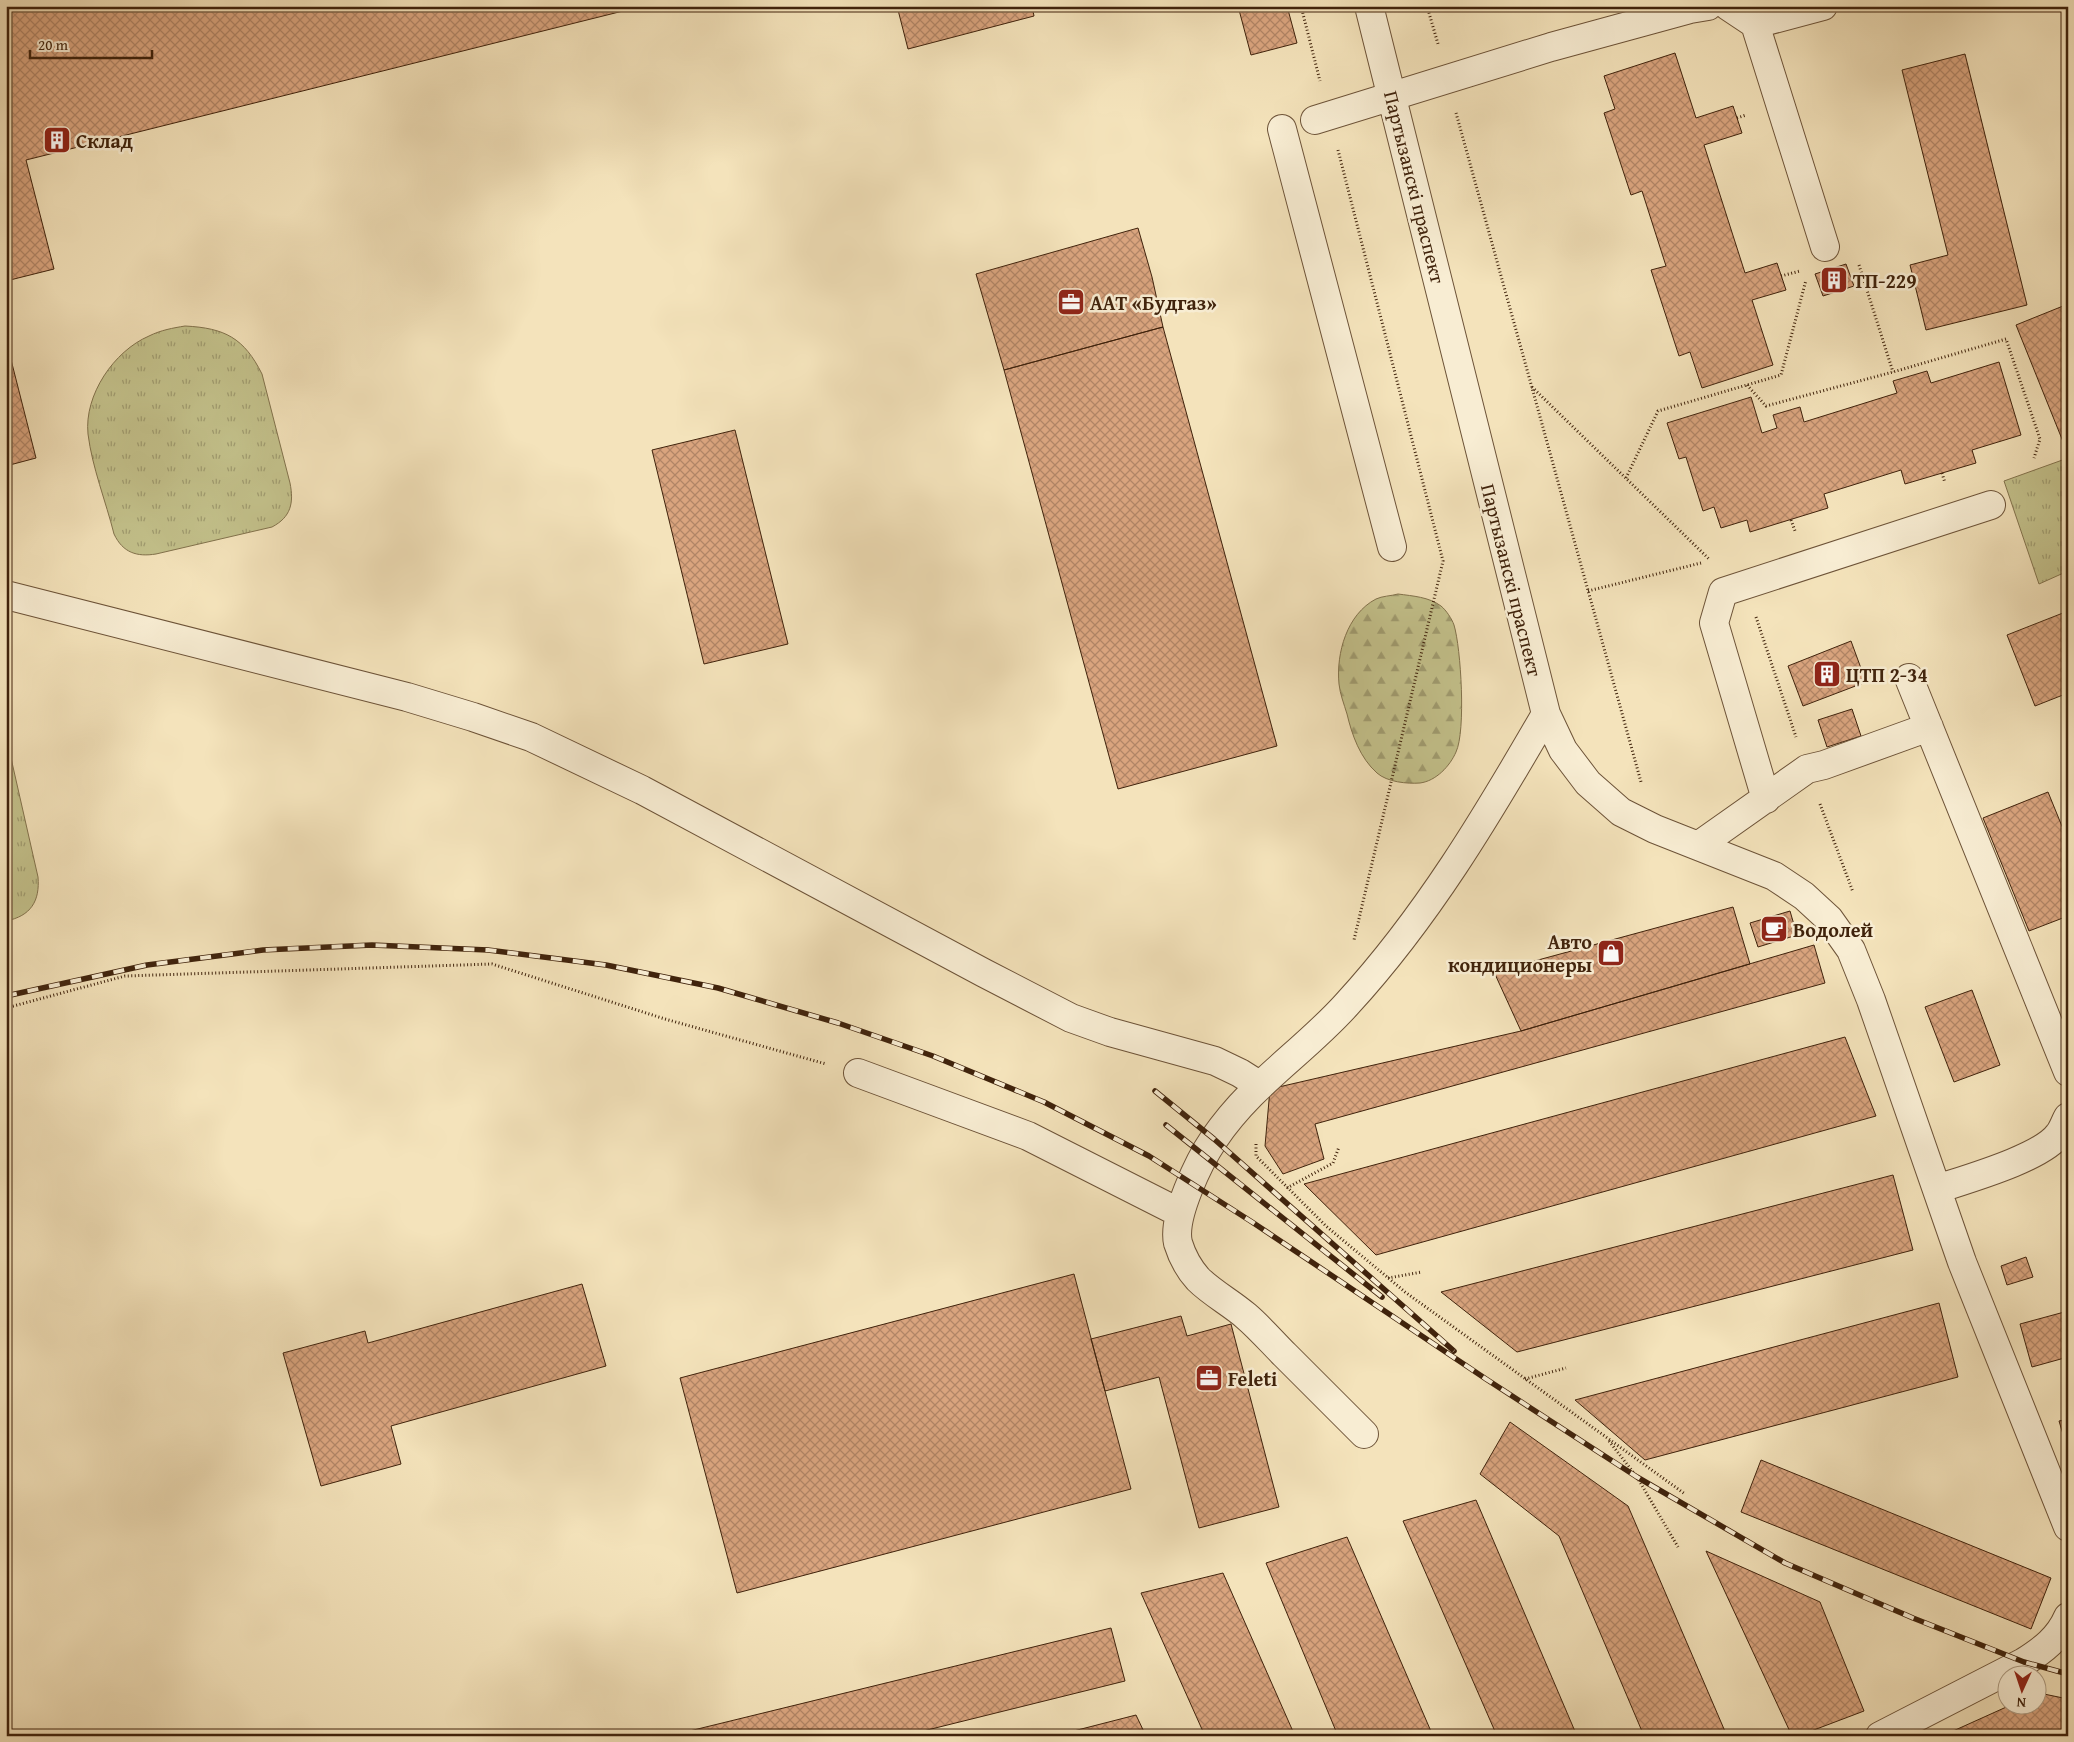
<svg xmlns="http://www.w3.org/2000/svg" width="2074" height="1742" viewBox="0 0 2074 1742" font-family="'Gentium Book Plus',serif">
<style>
.grass{fill:url(#grass-tufts);stroke:#82724c}
.forest{fill:url(#forest-firs);stroke:#82724c}
.building{fill:url(#building-cross-hatch);stroke:#40230c}
.lines{fill:none;stroke-linecap:round;stroke-linejoin:round}
.minor-casing{stroke:#6d5338;stroke-width:30}
.path{stroke:#40230c;stroke-width:3;stroke-dasharray:1 2.5;stroke-linecap:butt}
.minor{stroke:#f8edd3;stroke-width:28}
.rail-casing{stroke:#40230c;stroke-width:5.5}
.rail{stroke:#f8edd3;stroke-width:4;stroke-dasharray:11;stroke-linecap:butt}
.labels{text-anchor:middle;dominant-baseline:central;stroke-width:5;stroke-linejoin:round;paint-order:stroke}
.poi-label{font-size:20px;font-weight:bold;fill:#40230c;stroke:#f8edd3;text-anchor:start}
.street-label{font-size:20px;fill:#40230c;stroke:#f8edd3}
</style>
<defs>
<pattern id="grass-tufts" width="24" height="20" patternUnits="userSpaceOnUse" patternTransform="scale(1.25)"><rect width="24" height="20" fill="#c3c18b"/><path d="M3 7l-1-3M5 7V3M7 7l1-3M15 17l-1-3M17 17v-4M19 17l1-3" fill="none" stroke="#a09c70"/></pattern>
<pattern id="forest-firs" width="22" height="20" patternUnits="userSpaceOnUse" patternTransform="scale(1.25)"><rect width="22" height="20" fill="#c3c18b"/><path d="M5 1l3.5 6h-7zM16 11l3.5 6h-7z" fill="#a09c70"/></pattern>
<pattern id="building-cross-hatch" width="8" height="8" patternUnits="userSpaceOnUse" patternTransform="scale(1.25)"><rect width="8" height="8" fill="#d9a47e"/><path d="M0 0l8 8M0 8l8-8" fill="none" stroke="#b18566"/></pattern>
</defs>
<rect width="100%" height="100%" fill="#f4e3bb"/>
<filter id="stains"><feTurbulence type="fractalNoise" baseFrequency=".004" numOctaves="4"/><feColorMatrix values="0 0 0 0 .2 0 0 0 0 .09 0 0 0 0 .02 0 0 0 .5 -.17"/></filter>
<radialGradient id="worn" r=".72"><stop offset=".6" stop-color="#630" stop-opacity="0"/><stop offset="1" stop-color="#630" stop-opacity=".3"/></radialGradient>
<path class="grass" d="M 185,326 C 225,328 244,338 262,374 L 290,483 C 294,503 291,517 272,527 L 156,554 C 137,557 123,553 114,534 C 106,502 92,467 88,434 C 84,395 114,351 149,336 C 161,330 173,328 185,326 Z
M 2068,458 L 2068,571 L 2039,584 L 2004,481 Z
M 6,736 L 38,877 C 40,901 31,916 6,921 Z"/>
<path class="forest" d="M 1398,594 C 1413,596 1429,597 1441,606 C 1446,610 1452,619 1454,625 C 1461,648 1466,731 1456,752 C 1450,766 1436,781 1420,783 C 1407,784 1387,782 1377,773 C 1360,758 1352,735 1347,714 C 1344,704 1340,694 1339,684 C 1336,653 1347,614 1376,599 C 1382,596 1391,596 1398,594 Z"/>
<path class="building" d="M 6,6 L 643,6 L 26,160 L 54,269 L 6,281 Z
M 897,6 L 1032,6 L 1034,16 L 908,49 Z
M 1238,6 L 1287,6 L 1297,43 L 1251,55 Z
M 1675,53 L 1696,118 L 1733,106 L 1742,133 L 1704,145 L 1745,273 L 1777,263 L 1786,290 L 1752,300 L 1773,365 L 1702,388 L 1690,352 L 1679,356 L 1651,270 L 1666,266 L 1642,191 L 1631,195 L 1604,113 L 1615,109 L 1604,76 Z
M 1965,54 L 2027,305 L 1926,330 L 1910,265 L 1948,255 L 1902,70 Z
M 1138,228 L 1152,277 L 1163,327 L 1004,370 L 976,274 Z
M 1846,264 L 1854,286 L 1823,296 L 1815,274 Z
M 2068,304 L 2068,454 L 2016,325 Z
M 1163,327 L 1277,746 L 1118,789 L 1004,370 Z
M 6,340 L 36,458 L 6,466 Z
M 1999,362 L 2021,435 L 1972,450 L 1976,463 L 1905,484 L 1901,470 L 1824,494 L 1828,508 L 1750,532 L 1747,520 L 1721,528 L 1714,507 L 1703,511 L 1686,457 L 1679,459 L 1667,423 L 1751,397 L 1762,433 L 1777,428 L 1773,415 L 1800,407 L 1804,422 L 1897,393 L 1893,381 L 1927,371 L 1931,383 Z
M 735,430 L 788,644 L 704,664 L 652,450 Z
M 2068,611 L 2068,693 L 2035,706 L 2007,635 Z
M 1851,641 L 1866,682 L 1803,706 L 1788,666 Z
M 1852,709 L 1861,736 L 1827,747 L 1818,720 Z
M 2048,792 L 2068,841 L 2068,916 L 2029,931 L 1983,818 Z
M 1733,907 L 1750,964 L 1521,1031 L 1494,972 Z
M 1790,911 L 1797,935 L 1758,947 L 1750,923 Z
M 1814,945 L 1825,983 L 1315,1124 L 1324,1159 L 1283,1174 L 1265,1146 L 1270,1089 L 1521,1031 Z
M 1972,990 L 2000,1065 L 1954,1082 L 1925,1007 Z
M 1845,1037 L 1876,1116 L 1376,1255 L 1304,1184 Z
M 1893,1175 L 1913,1250 L 1517,1352 L 1441,1292 Z
M 2026,1257 L 2033,1277 L 2007,1285 L 2001,1266 Z
M 1074,1274 L 1131,1489 L 737,1593 L 680,1378 Z
M 582,1284 L 606,1366 L 391,1426 L 401,1464 L 321,1486 L 283,1353 L 365,1331 L 368,1343 Z
M 1939,1303 L 1958,1377 L 1645,1460 L 1575,1400 Z
M 2068,1311 L 2068,1357 L 2032,1367 L 2020,1324 Z
M 1181,1316 L 1187,1336 L 1231,1324 L 1279,1507 L 1199,1528 L 1159,1377 L 1105,1391 L 1091,1339 Z
M 2068,1419 L 2068,1451 L 2059,1421 Z
M 1510,1422 L 1628,1506 L 1727,1736 L 1644,1736 L 1559,1536 L 1480,1474 Z
M 1761,1460 L 2051,1578 L 2031,1629 L 1741,1512 Z
M 1476,1500 L 1577,1736 L 1497,1736 L 1403,1521 Z
M 1347,1537 L 1433,1736 L 1338,1736 L 1266,1563 Z
M 1706,1551 L 1820,1602 L 1864,1711 L 1798,1736 L 1792,1736 Z
M 1223,1573 L 1295,1736 L 1205,1736 L 1141,1593 Z
M 1111,1628 L 1125,1681 L 903,1736 L 669,1736 Z
M 2039,1693 L 2068,1699 L 2068,1736 L 1942,1736 L 2013,1704 L 2036,1704 L 2036,1694 Z
M 1136,1715 L 1146,1736 L 1054,1736 Z"/>
<g class="lines">
<g class="minor-casing">
<path id="minor" d="M 1369,6 L 1546,714 L 1563,750 L 1588,783 L 1621,812 L 1655,829 L 1774,876 L 1804,896 L 1829,919 L 1851,950 L 1871,1000 L 1962,1262 L 2068,1527
M 1728,6 L 1755,24 L 1825,247
M 1755,24 L 1823,6
M 1315,120 L 1551,47 L 1690,9 L 1708,6
M 1282,129 L 1392,547
M 6,595 L 407,697 L 473,717 L 531,737 L 642,790 L 984,973 L 1071,1018 L 1110,1032 L 1215,1061 L 1240,1073 L 1259,1085
M 1909,678 L 2068,1072
M 1766,799 L 1714,623 L 1723,592 L 1991,505
M 1698,846 L 1807,769 L 1824,765 L 1929,727
M 858,1073 L 1028,1136 L 1180,1213
M 1937,1189 C 1967,1179 2042,1158 2059,1134 C 2063,1129 2065,1122 2068,1117
M 1364,1434 C 1338,1408 1312,1382 1285,1355 C 1272,1342 1260,1328 1246,1316 C 1231,1303 1212,1293 1198,1279 C 1189,1269 1182,1256 1178,1243 C 1172,1217 1199,1161 1214,1139 C 1252,1083 1303,1053 1347,1004 C 1427,917 1487,816 1546,714
M 1880,1736 L 2024,1662 C 2043,1650 2059,1638 2068,1617"/>
</g>
<path class="path" d="M 1301,6 L 1320,81
M 1427,6 L 1438,44
M 1456,113 L 1641,782
M 1737,118 L 1746,115
M 1338,150 L 1443,561 L 1354,940
M 1859,265 L 1893,372
M 1781,276 L 1800,271
M 1747,385 L 1766,406 L 1893,372 L 2006,339 L 2040,439 L 2034,458
M 1532,387 L 1709,559
M 1942,473 L 1945,483
M 1626,478 L 1658,411 L 1781,375 L 1806,280
M 1791,520 L 1795,531
M 1588,591 L 1701,563
M 1756,617 L 1796,737
M 1820,804 L 1853,892
M 6,1008 L 125,976 L 492,964 L 665,1019 L 826,1064
M 1256,1144 L 1256,1156 L 1326,1226 L 1405,1292 L 1685,1494
M 1287,1188 L 1333,1163 L 1339,1147
M 1388,1278 L 1422,1272
M 1525,1379 L 1566,1368
M 1609,1441 L 1637,1477 L 1678,1547"/>
<use href="#minor" class="minor"/>
<g class="rail-casing">
<path id="rail" d="M 6,996 L 147,965 L 263,950 L 372,945 L 488,950 L 606,965 L 718,988 L 838,1023 L 933,1056 L 1044,1102 L 1149,1156 L 1252,1222 L 1486,1379 L 1637,1477 L 1785,1563 L 1913,1618 L 2024,1662 L 2068,1674
M 1155,1091 L 1214,1139 L 1454,1351
M 1166,1125 L 1382,1297"/>
</g>
<use href="#rail" class="rail"/>
</g>
<defs>
<g id="building-square" transform="scale(1.4375)"><rect x="-9" y="-9" width="18" height="18" rx="4" fill="#8f2418" stroke="#f8edd3"/><path d="M-4-6H4V6H1V3H-1V6H-4ZM-2.5-4.3h1.7v1.8h-1.7ZM.8-4.3h1.7v1.8H.8ZM-2.5-1h1.7V.8h-1.7ZM.8-1h1.7V.8H.8Z" fill="#fff"/></g>
<g id="office-square" transform="scale(1.4375)"><rect x="-9" y="-9" width="18" height="18" rx="4" fill="#8f2418" stroke="#f8edd3"/><path d="M-6-3h4V-5.5h4V-3h4V5H-6ZM-1-4.5V-3h2v-1.5ZM-6 0V1H6V0Z" fill="#fff"/></g>
<g id="cafe-square" transform="scale(1.4375)"><rect x="-9" y="-9" width="18" height="18" rx="4" fill="#8f2418" stroke="#f8edd3"/><path d="M-5.5-4.5H6V0H3Q3 3.5 0 3.5H-2.5Q-5.5 3.5-5.5 0ZM3-3.2v2h1.7v-2ZM-6 4.5H4V6H-6Z" fill="#fff"/></g>
<g id="shop-square" transform="scale(1.4375)"><rect x="-9" y="-9" width="18" height="18" rx="4" fill="#8f2418" stroke="#f8edd3"/><path d="M-5-2.5h2.3a2.7 3.5 0 0 1 5.4 0H5L5.5 6h-11ZM-1.5-2.5h3a1.5 2.3 0 0 0-3 0Z" fill="#fff"/></g>
</defs>
<g fill-rule="evenodd">
<use href="#building-square" x="57" y="140"/>
<use href="#building-square" x="1834" y="280"/>
<use href="#office-square" x="1071" y="302"/>
<use href="#building-square" x="1827" y="674"/>
<use href="#cafe-square" x="1774" y="929"/>
<use href="#shop-square" x="1611" y="953"/>
<use href="#office-square" x="1209" y="1378"/>
</g>
<g class="labels">
<g class="poi-label">
<text x="76" y="140">Склад</text>
<text x="1853" y="280">ТП-229</text>
<text x="1090" y="302">ААТ «Будгаз»</text>
<text x="1846" y="674">ЦТП 2-34</text>
<text x="1793" y="929">Водолей</text>
<text x="1592" y="941" text-anchor="end">Авто<tspan x="1592" dy="23">кондиционеры</tspan></text>
<text x="1228" y="1378">Feleti</text>
</g>
<g class="street-label">
<text transform="translate(1415 187) rotate(76)">Партызанскі праспект</text>
<text transform="translate(1512 580) rotate(76)">Партызанскі праспект</text>
</g>
</g>
<rect width="2074" height="1742" fill="none" stroke="#f4e3bb" stroke-width="25"/>
<rect x="8" y="8" width="2059" height="1727" fill="none" stroke="#40230c" stroke-width="2.5"/>
<rect x="12" y="12" width="2049" height="1717" fill="none" stroke="#40230c"/>
<g transform="translate(2022 1690) rotate(183)"><circle r="24" fill="#f8edd3" stroke="#ae9c83"/>
<path d="M0-4L9 19L0 12L-9 19Z" fill="#8f2418"/>
<text y="-8" font-size="14" font-weight="bold" text-anchor="middle" fill="#40230c">N</text>
</g>
<path d="M30 50v8h122v-8" fill="none" stroke="#40230c" stroke-width="2.5"/>
<text x="38" y="50" font-size="15" fill="#40230c" stroke="#f8edd3" stroke-width="4" paint-order="stroke">20 m</text>
<rect width="100%" height="100%" filter="url(#stains)"/>
<rect width="100%" height="100%" fill="url(#worn)"/>
</svg>
